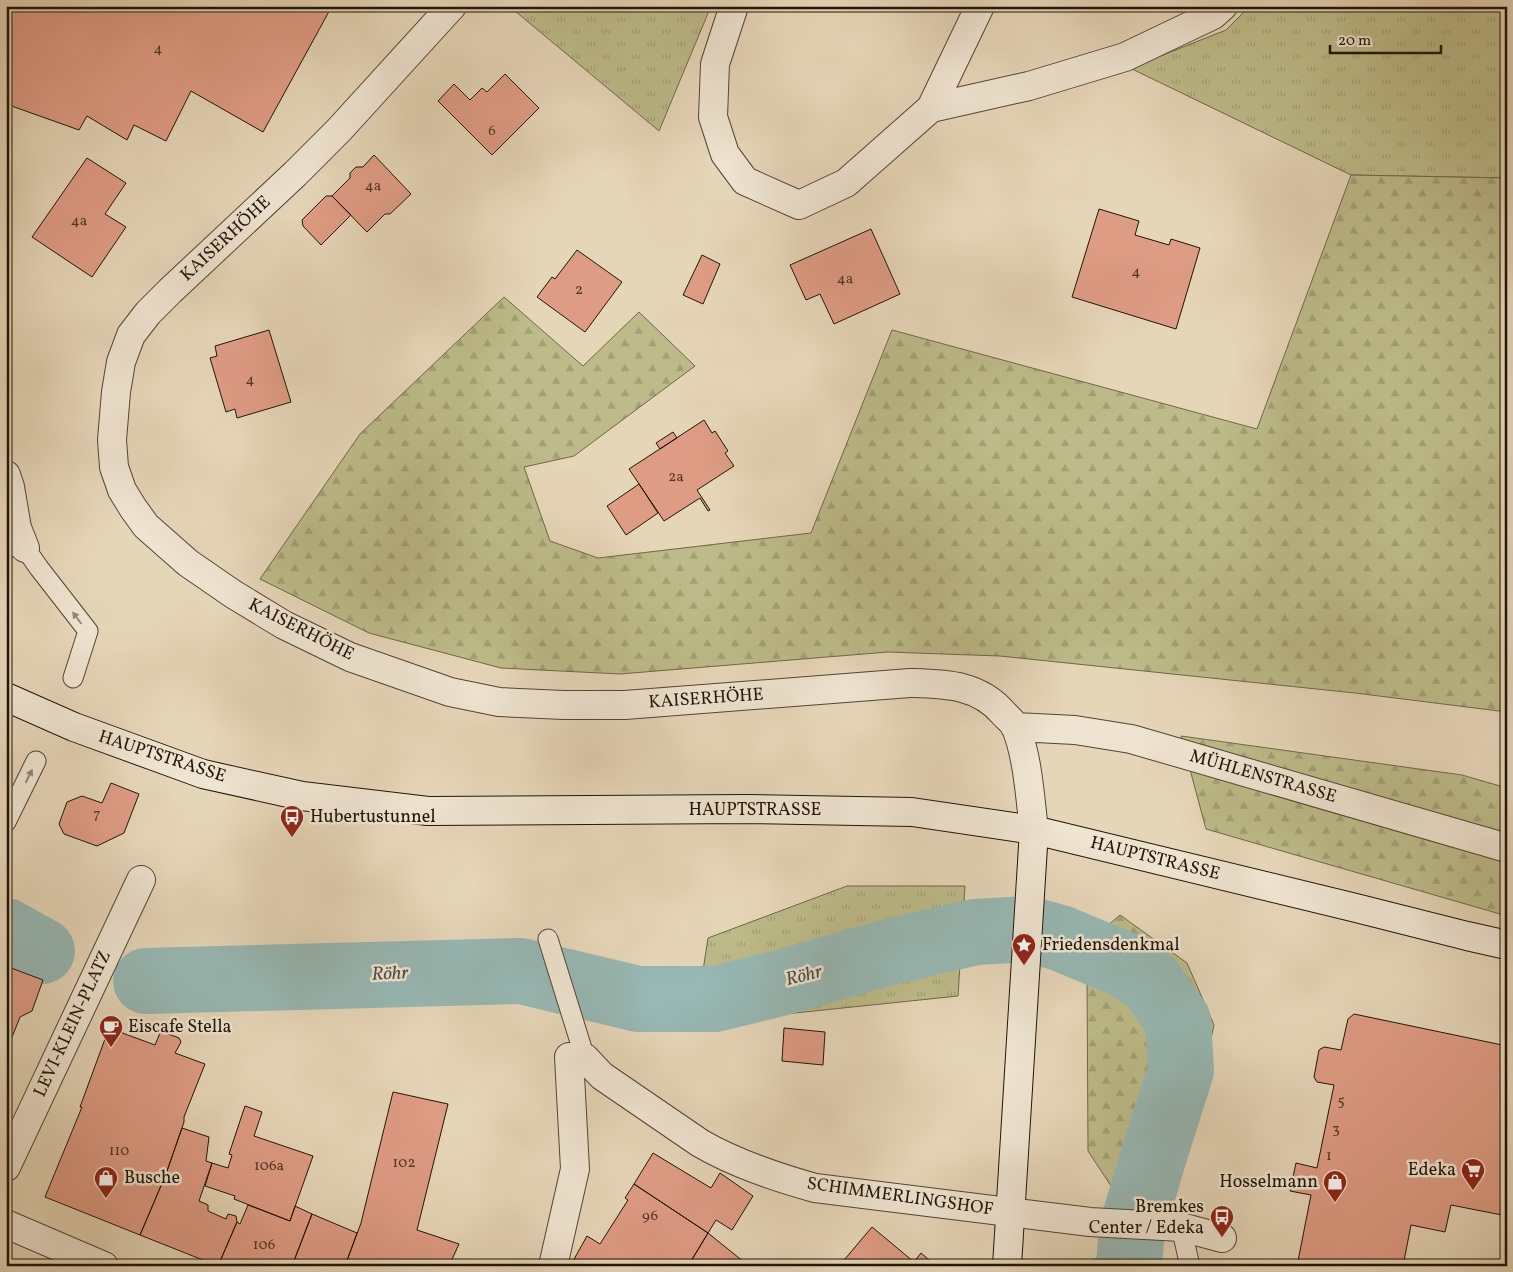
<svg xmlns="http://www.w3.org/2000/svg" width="1513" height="1272" viewBox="0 0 1513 1272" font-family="Vollkorn,serif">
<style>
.grass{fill:url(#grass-tufts);stroke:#6e6848}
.forest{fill:url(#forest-firs);stroke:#6e6848}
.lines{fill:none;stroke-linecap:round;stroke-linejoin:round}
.river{stroke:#97b8b4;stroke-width:66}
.building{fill:#df9c85;stroke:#1f1507}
.lane-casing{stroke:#514533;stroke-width:21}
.street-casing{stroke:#514533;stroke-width:30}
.secondary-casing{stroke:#1f1507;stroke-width:30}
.lane{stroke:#efe4d1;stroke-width:19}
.street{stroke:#efe4d1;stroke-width:28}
.secondary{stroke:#efe4d1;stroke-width:28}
.oneway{fill:#918776}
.labels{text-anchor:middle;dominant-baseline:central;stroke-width:5;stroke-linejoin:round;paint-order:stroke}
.number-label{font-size:15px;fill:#4f3726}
.street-label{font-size:18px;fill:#1f1507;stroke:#efe4d1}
.poi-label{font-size:18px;fill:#1f1507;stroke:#efe4d1;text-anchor:start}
.water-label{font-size:19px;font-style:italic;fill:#494e44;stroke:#efe4d1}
</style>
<defs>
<pattern id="grass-tufts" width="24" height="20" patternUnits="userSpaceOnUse" patternTransform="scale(1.25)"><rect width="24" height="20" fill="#bdbb89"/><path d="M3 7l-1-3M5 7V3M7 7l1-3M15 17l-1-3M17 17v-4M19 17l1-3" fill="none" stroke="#a2a075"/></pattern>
<pattern id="forest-firs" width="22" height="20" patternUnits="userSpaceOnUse" patternTransform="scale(1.25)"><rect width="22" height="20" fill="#bdbb89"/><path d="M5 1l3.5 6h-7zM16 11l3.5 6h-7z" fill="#a2a075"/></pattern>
</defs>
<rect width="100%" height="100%" fill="#e6d6b8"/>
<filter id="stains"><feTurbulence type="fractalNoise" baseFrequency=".004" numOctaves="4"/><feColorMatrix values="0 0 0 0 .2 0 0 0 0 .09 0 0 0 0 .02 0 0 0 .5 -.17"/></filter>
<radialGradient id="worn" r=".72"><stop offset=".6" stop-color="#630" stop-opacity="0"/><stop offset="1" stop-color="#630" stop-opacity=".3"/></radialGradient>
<path class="grass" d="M 509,6 L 711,6 L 659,131 Z
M 1250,6 L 1507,6 L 1507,178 L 1351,175 L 1130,68 L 1226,30 Z
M 847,886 L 965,886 L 958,996 L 651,1028 L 584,1009 L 574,958 L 702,977 L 708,938 Z"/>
<path class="forest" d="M 1351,175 L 1507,178 L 1507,712 L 1355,693 L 1000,656 L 888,652 L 620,674 L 501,668 L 369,633 L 260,579 L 360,434 L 504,297 L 583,366 L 639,312 L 695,366 L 574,456 L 524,467 L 550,541 L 598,558 L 811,533 L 892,330 L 1257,429 Z
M 1181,736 L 1462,775 L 1507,788 L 1507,916 L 1206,829 Z
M 1120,915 L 1187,963 L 1214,1025 L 1175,1198 L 1115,1192 L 1088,1151 L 1087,973 L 1100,932 Z
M 1098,1258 L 1168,1265 L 1168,1266 L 1077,1266 Z"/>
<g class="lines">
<path class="river" d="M 6,931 L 42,951
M 146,981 L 521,971 L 638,999 L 715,999 L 780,983 L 893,951 L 976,932 L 1028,929 L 1060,938 L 1125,965 L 1151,982 L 1178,1021 L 1181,1070 L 1155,1152 L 1132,1228 L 1129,1266"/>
</g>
<path class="building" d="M 6,6 L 332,6 L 263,132 L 191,91 L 166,141 L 134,125 L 127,140 L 87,116 L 79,130 L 6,104 Z
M 505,74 L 539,108 L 492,155 L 438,101 L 454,84 L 470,100 L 482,88 L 487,92 Z
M 374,155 L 411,194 L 390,214 L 385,214 L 367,232 L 332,196 L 350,178 L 350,173 L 356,167 L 363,167 Z
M 87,158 L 126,183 L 105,214 L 126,227 L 92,277 L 32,237 Z
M 326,196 L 332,196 L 351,215 L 321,245 L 303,226 L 302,220 Z
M 1099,209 L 1139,221 L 1135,235 L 1169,245 L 1171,239 L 1200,248 L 1176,329 L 1072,297 Z
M 871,229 L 900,294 L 834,324 L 820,294 L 806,300 L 790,265 Z
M 577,250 L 622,282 L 585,332 L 537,297 L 552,277 L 555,279 Z
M 702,255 L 720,264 L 703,304 L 683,295 Z
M 269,330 L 291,402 L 237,418 L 235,409 L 226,412 L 210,358 L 217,356 L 215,346 Z
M 704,420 L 712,433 L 715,431 L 728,451 L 725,453 L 734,466 L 697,490 L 710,510 L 708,511 L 700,498 L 664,521 L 629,469 Z
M 673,432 L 677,438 L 660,449 L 656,443 Z
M 639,484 L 658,513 L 626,535 L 607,506 Z
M 111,783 L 139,794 L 124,833 L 97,846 L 64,834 L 59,824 L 67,802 L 82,796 L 102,803 Z
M 6,966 L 43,980 L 32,1011 L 20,1017 L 9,1045 L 6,1046 Z
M 1354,1014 L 1507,1046 L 1507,1216 L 1451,1205 L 1445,1232 L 1411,1225 L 1403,1266 L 1297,1266 L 1311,1195 L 1290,1191 L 1296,1163 L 1317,1168 L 1334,1085 L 1317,1082 L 1314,1077 L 1319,1050 L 1324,1047 L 1341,1050 L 1348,1019 Z
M 109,1028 L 155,1045 L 160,1033 L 163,1032 L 179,1038 L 181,1042 L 175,1053 L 205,1064 L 184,1117 L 184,1122 L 166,1174 L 140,1235 L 45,1197 L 82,1107 L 80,1107 Z
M 784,1028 L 825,1032 L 823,1065 L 782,1061 Z
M 393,1092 L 448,1104 L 417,1230 L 459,1244 L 449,1266 L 345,1266 L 361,1223 Z
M 245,1106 L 262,1112 L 254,1136 L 313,1156 L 290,1221 L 244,1203 L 234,1199 L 235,1196 L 205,1186 L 212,1163 L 228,1168 L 232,1155 L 229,1154 Z
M 182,1128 L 209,1137 L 206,1161 L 212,1163 L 199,1201 L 208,1205 L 208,1211 L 226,1219 L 228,1214 L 236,1216 L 237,1222 L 218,1266 L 140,1235 L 166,1174 Z
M 653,1153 L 711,1188 L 720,1173 L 753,1196 L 732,1230 L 716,1220 L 708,1233 L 634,1184 Z
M 634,1184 L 708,1233 L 688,1266 L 572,1266 L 575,1262 L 573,1261 L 587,1236 L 600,1244 L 628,1200 L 625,1198 Z
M 248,1205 L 290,1221 L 295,1206 L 312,1214 L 292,1266 L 218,1266 L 237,1222 L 240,1224 Z
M 312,1214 L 357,1233 L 345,1266 L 292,1266 Z
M 872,1227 L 914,1262 L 921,1253 L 936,1266 L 839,1266 Z
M 708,1233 L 749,1266 L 688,1266 Z"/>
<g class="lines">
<g class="lane-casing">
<path id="lane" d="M 25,548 L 39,568 L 88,631 L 73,678
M 6,550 L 17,528
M 6,822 L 36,761
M 548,939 L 585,1058
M 1181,1227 L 1190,1266"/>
</g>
<g class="street-casing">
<path id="street" d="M 452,6 L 339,130 L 295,174 L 170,291 L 148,313 L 131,335 L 121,362 L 116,392 L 112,440 L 114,467 L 122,490 L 133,508 L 146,526 L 188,563 L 233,594 L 284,625 L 350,657 L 450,692 L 499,702 L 564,705 L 625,705 L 910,683 C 945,684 979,684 1004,714 C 1008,718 1014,723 1016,728 C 1028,758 1030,798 1034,830
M 734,6 L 715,64 L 713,117 L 725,154 L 745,181 L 799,205 L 846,183 L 931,108 L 1029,86 L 1125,57 L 1213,15 L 1223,6
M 931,108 L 980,6
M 6,475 L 10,487 L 17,528 L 25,548
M 1015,727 L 1075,730 L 1131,739 L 1507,848
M 585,1058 L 602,1076 L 700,1143 C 736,1164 776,1177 815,1188 L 1090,1222 L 1181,1227 L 1222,1238
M 6,1167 L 141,880
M 6,1224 L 104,1266
M 553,1266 L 575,1169 L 569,1057"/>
</g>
<g class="secondary-casing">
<path id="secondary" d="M 6,697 L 74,727 L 203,774 L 302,796 L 428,811 L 748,809 L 912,812 L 1034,830 L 1356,908 L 1467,936 L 1507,945
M 1007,1266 L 1034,830"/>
</g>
<use href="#lane" class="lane"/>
<use href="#street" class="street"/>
<use href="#secondary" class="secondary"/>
</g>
<defs><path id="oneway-solid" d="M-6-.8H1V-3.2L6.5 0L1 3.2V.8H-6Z" transform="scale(1.25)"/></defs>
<g class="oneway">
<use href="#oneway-solid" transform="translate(77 618) rotate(-127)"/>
<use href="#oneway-solid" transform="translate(29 776) rotate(-64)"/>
</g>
<defs>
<g id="bus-pin" transform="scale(1.25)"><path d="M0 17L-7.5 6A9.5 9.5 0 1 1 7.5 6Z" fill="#8f2418" stroke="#efe4d1"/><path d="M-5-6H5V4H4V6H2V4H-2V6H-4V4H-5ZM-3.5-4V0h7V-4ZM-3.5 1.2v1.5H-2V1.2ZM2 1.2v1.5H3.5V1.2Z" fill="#fff"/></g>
<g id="sight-pin" transform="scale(1.25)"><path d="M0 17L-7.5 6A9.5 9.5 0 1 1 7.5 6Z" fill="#8f2418" stroke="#efe4d1"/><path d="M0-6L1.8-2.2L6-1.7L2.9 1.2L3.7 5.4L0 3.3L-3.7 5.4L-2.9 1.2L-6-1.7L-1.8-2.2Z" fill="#fff"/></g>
<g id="cafe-pin" transform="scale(1.25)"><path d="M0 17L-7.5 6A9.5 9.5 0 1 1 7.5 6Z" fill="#8f2418" stroke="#efe4d1"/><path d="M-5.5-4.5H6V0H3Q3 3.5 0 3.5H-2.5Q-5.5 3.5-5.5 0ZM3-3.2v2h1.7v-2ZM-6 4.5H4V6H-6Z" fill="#fff"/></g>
<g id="supermarket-pin" transform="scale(1.25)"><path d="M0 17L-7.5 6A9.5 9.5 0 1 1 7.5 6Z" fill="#8f2418" stroke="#efe4d1"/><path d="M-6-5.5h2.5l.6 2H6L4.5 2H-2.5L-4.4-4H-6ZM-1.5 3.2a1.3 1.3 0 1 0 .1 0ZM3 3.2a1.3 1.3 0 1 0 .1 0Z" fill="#fff"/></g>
<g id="shop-pin" transform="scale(1.25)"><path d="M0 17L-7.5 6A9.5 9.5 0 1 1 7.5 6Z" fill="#8f2418" stroke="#efe4d1"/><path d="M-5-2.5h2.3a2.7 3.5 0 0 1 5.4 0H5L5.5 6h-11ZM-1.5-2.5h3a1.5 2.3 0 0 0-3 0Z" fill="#fff"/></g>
</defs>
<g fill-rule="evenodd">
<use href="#bus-pin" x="292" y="817"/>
<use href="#sight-pin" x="1024" y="945"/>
<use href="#cafe-pin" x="111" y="1027"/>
<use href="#supermarket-pin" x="1473" y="1170"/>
<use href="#shop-pin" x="106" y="1178"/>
<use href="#shop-pin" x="1335" y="1182"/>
<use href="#bus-pin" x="1222" y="1217"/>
</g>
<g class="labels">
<g class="number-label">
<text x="158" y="49">4</text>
<text x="492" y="131">6</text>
<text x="373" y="186">4a</text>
<text x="79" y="221">4a</text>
<text x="1136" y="272">4</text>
<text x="845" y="279">4a</text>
<text x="579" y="290">2</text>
<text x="250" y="380">4</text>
<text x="676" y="477">2a</text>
<text x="97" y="814">7</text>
<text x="1341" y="1101">5</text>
<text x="1336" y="1129">3</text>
<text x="119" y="1151">110</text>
<text x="1329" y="1156">1</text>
<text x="404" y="1163">102</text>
<text x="269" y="1166">106a</text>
<text x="650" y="1216">96</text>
<text x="264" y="1245">106</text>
</g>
<g class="street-label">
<text transform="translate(226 239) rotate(-43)">KAISERHÖHE</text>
<text transform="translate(301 630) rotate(27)">KAISERHÖHE</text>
<text transform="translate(706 699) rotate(-4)">KAISERHÖHE</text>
<text transform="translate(162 757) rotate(18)">HAUPTSTRASSE</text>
<text transform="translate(1263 777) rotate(16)">MÜHLENSTRASSE</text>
<text x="755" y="810">HAUPTSTRASSE</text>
<text transform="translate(1155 859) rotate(14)">HAUPTSTRASSE</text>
<text transform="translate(73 1024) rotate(-65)">LEVI-KLEIN-PLATZ</text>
<text transform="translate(900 1197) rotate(8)">SCHIMMERLINGSHOF</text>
</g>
<g class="poi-label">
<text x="310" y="817">Hubertustunnel</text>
<text x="1042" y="945">Friedensdenkmal</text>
<text x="128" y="1027">Eiscafe Stella</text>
<text x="1456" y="1170" text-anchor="end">Edeka</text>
<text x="124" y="1178">Busche</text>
<text x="1318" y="1182" text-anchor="end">Hosselmann</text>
<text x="1204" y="1207" text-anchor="end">Bremkes<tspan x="1204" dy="21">Center / Edeka</tspan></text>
</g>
<g class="water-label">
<text transform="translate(390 974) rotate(-2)">Röhr</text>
<text transform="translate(804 976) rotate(-14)">Röhr</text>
</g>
</g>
<rect width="1513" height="1272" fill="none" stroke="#e6d6b8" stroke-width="25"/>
<rect x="8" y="8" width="1498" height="1257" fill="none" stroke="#1f1507" stroke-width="2.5"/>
<rect x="12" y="12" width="1488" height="1247" fill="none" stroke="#1f1507"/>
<path d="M1330 45v8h111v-8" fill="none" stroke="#1f1507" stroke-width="2.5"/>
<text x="1338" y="45" font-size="15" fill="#1f1507" stroke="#efe4d1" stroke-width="4" paint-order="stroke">20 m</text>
<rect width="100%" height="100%" filter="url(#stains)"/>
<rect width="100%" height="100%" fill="url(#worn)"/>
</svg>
